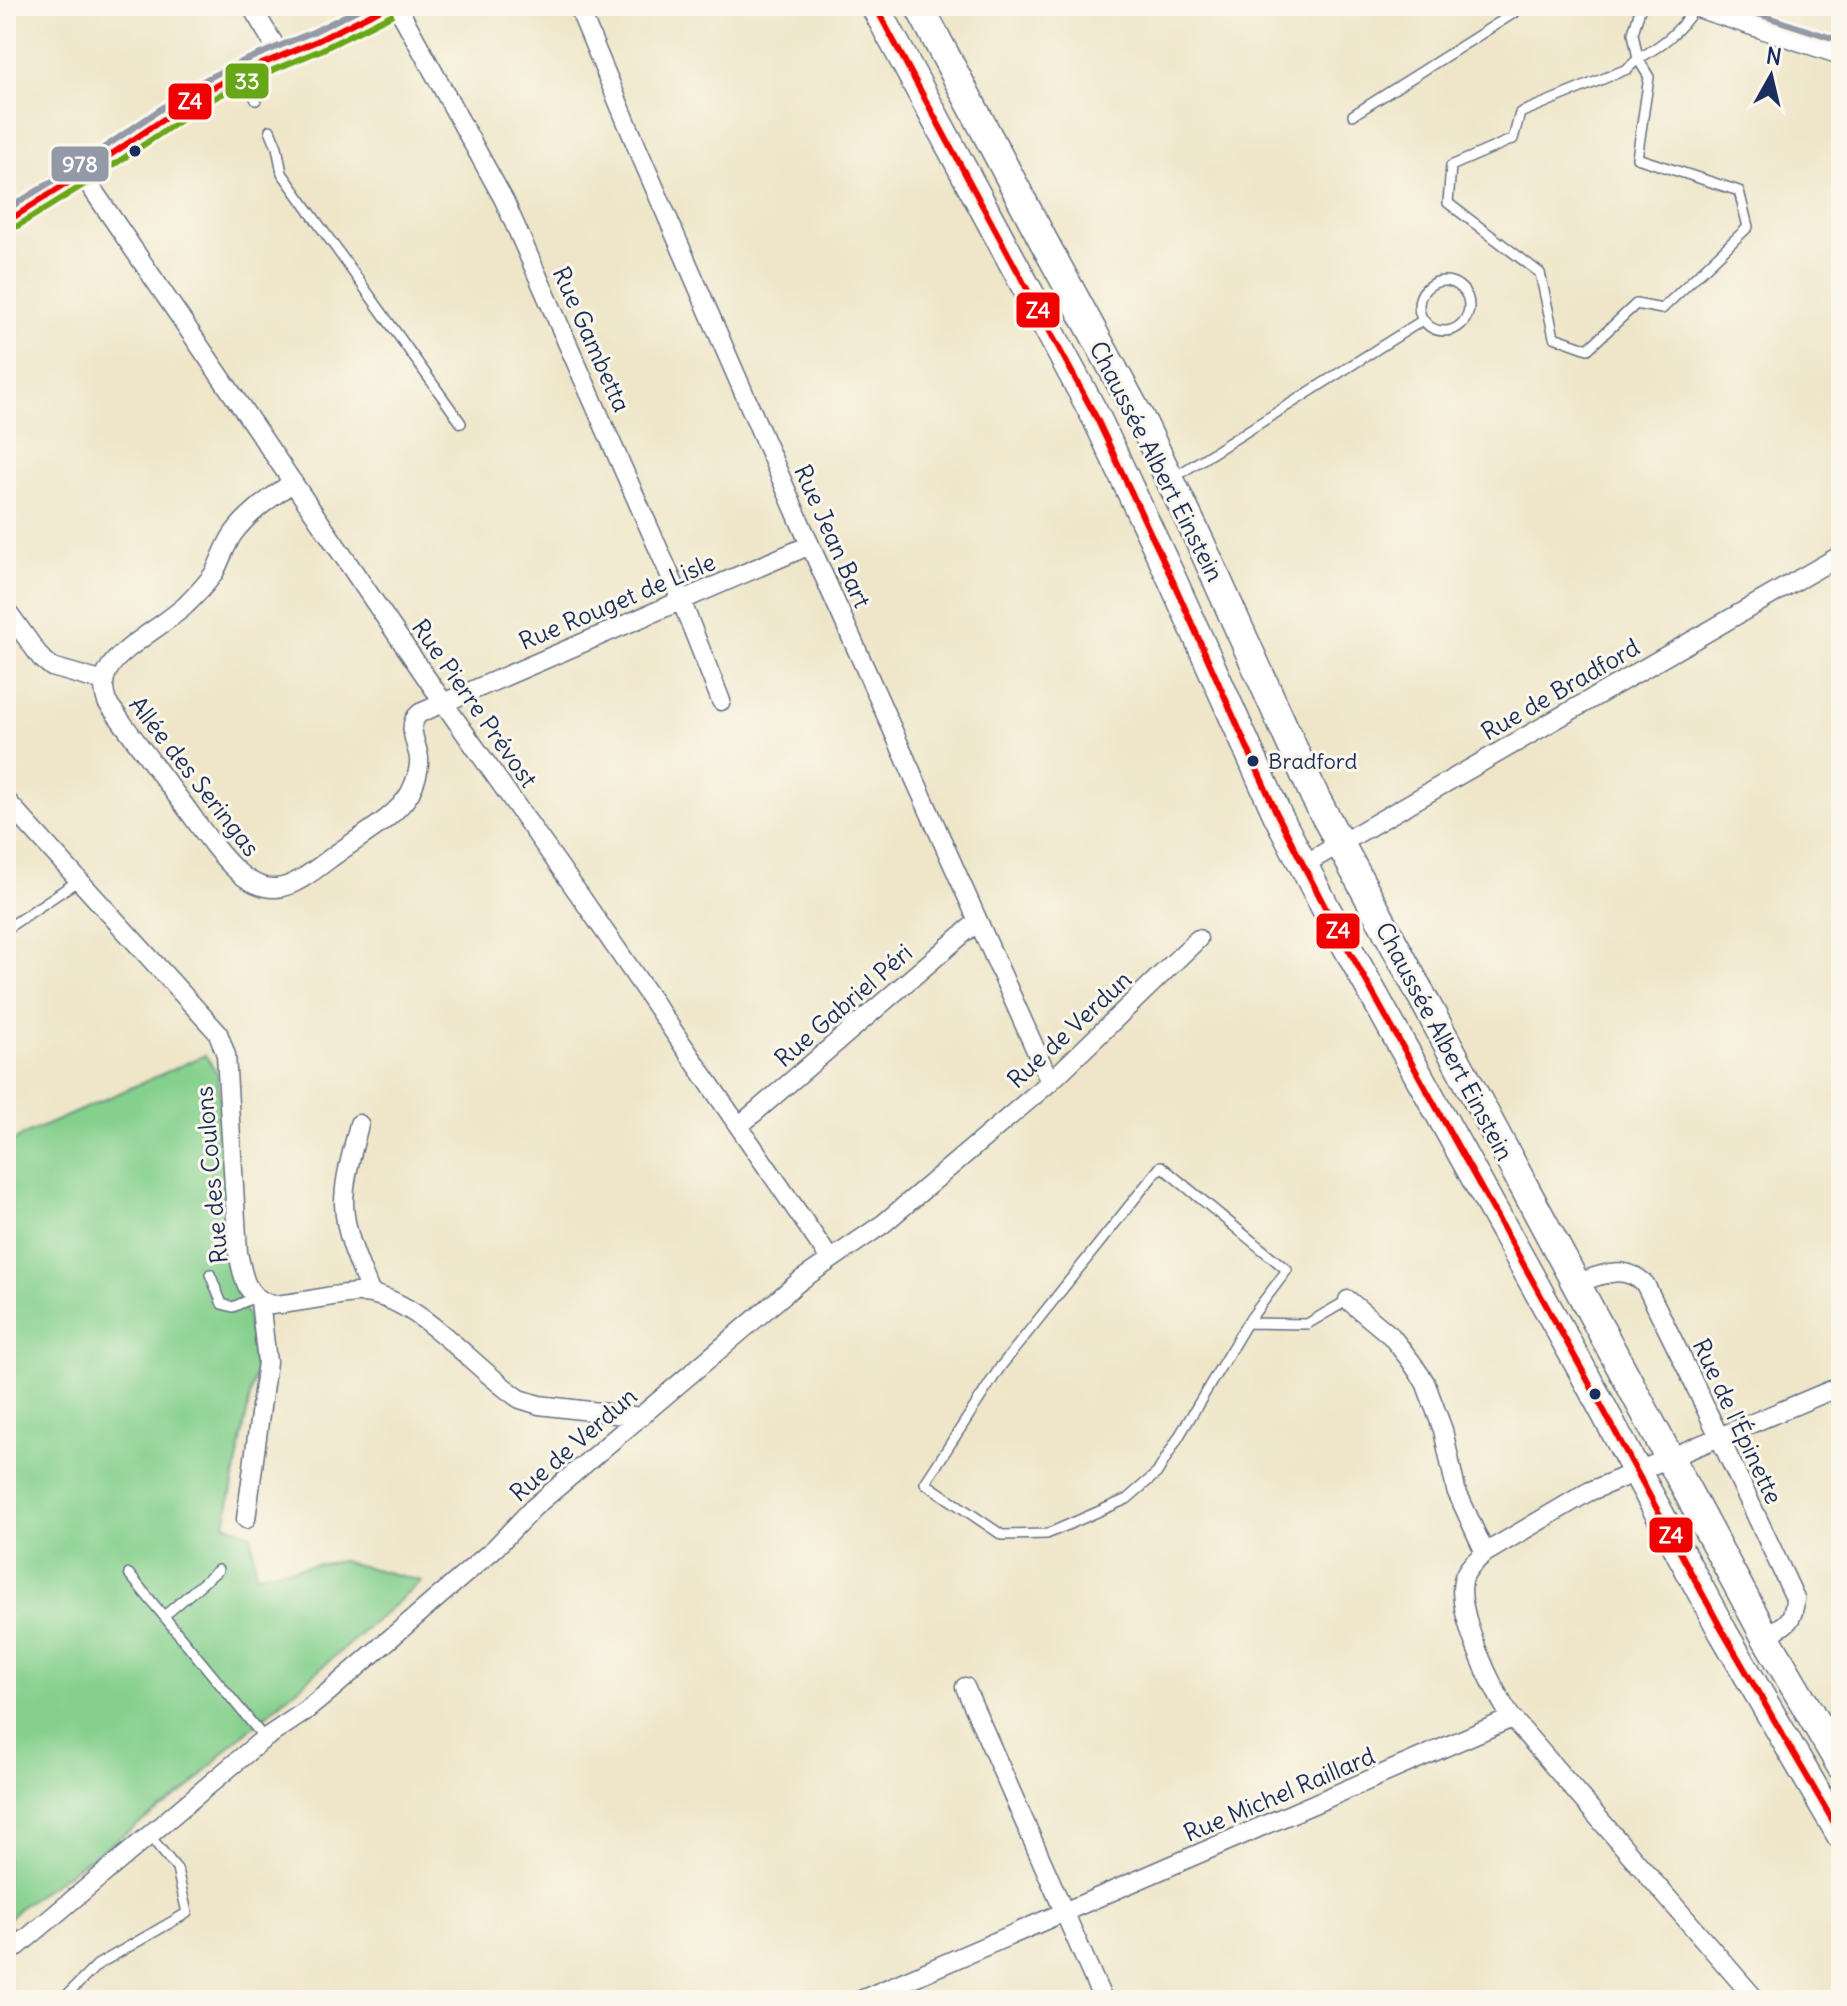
<svg xmlns="http://www.w3.org/2000/svg" width="1847" height="2006" viewBox="0 0 1847 2006" font-family="Delius,sans-serif">
<style>
.green{fill:#85d08d;stroke:#508076;stroke-width:2}
.lines{fill:none;stroke-linecap:round;stroke-linejoin:round}
.lane-casing{stroke:#656f83;stroke-width:12}
.street-casing{stroke:#656f83;stroke-width:21}
.secondary-casing{stroke:#656f83;stroke-width:27}
.primary-casing{stroke:#656f83;stroke-width:31}
.lane{stroke:#fff;stroke-width:9}
.street{stroke:#fff;stroke-width:18}
.secondary{stroke:#fff;stroke-width:24}
.primary{stroke:#fff;stroke-width:28}
.bus-1-casing{stroke:#fbf7ec;stroke-width:12}
.bus-2-casing{stroke:#fbf7ec;stroke-width:12}
.bus-3-casing{stroke:#fbf7ec;stroke-width:12}
.bus-1{stroke:#f00000;stroke-width:6}
.bus-2{stroke:#68a718;stroke-width:6}
.bus-3{stroke:#9399a7;stroke-width:6}
.bus-dot{fill:#1b2f5e;stroke:#fbf7ec;stroke-width:3}
.labels{text-anchor:middle;dominant-baseline:central;stroke-width:6;stroke-linejoin:round;paint-order:stroke}
.bus-label{font-size:22px;fill:#1b2f5e;stroke:#fbf7ec;text-anchor:start}
.street-label{font-size:24px;fill:#1b2f5e;stroke:#fbf7ec}
.line-badge{stroke:#fbf7ec;stroke-width:3}
.badge-label{font-size:22px;text-anchor:middle;font-weight:bold;fill:#fff}
</style>
<rect width="100%" height="100%" fill="#fbf7ec"/>
<filter id="ink" filterUnits="userSpaceOnUse"><feTurbulence type="fractalNoise" baseFrequency=".0125" numOctaves="2"/><feDisplacementMap in="SourceGraphic" scale="16" xChannelSelector="R" yChannelSelector="G"/><feConvolveMatrix kernelMatrix="1 2 1 2 8 2 1 2 1" color-interpolation-filters="sRGB"/></filter>
<filter id="wash" filterUnits="userSpaceOnUse"><feTurbulence type="fractalNoise" baseFrequency=".006" numOctaves="4" result="noise"/><feDisplacementMap in="SourceGraphic" scale="32" xChannelSelector="R" yChannelSelector="G"/><feGaussianBlur stdDeviation="1.8" result="paint"/><feColorMatrix in="noise" values="0 0 0 0 0 0 0 0 0 0 0 0 0 0 0 0 0 1.4 0 .05"/><feComposite in="paint" operator="in"/></filter>
<g filter="url(#wash)">
<rect width="100%" height="100%" fill="#efe6c9"/>
<path class="green" d="M 205,1055 L 217,1073 L 241,1305 L 247,1315 L 255,1371 L 225,1524 L 251,1534 L 256,1574 L 341,1561 L 422,1581 L 228,1748 L 190,1788 L 23,1905 L 6,1921 L 6,1146 L 22,1136 Z"/>
</g>
<g filter="url(#ink)">
<g class="lines">
<g class="lane-casing">
<path id="lane" d="M 1641,6 L 1633,33 L 1638,59 C 1666,43 1679,31 1697,6
M 1638,59 L 1649,77 L 1637,158 L 1739,191 L 1748,227 L 1662,309 L 1636,304 L 1588,349 L 1554,337 L 1540,273 L 1448,203 L 1451,166 L 1513,139 L 1520,113 L 1627,69 Z
M 244,75 L 256,100
M 1353,115 L 1525,6
M 270,130 L 277,147 L 282,173 L 461,423
M1419 306a25 25 0 1 1 50 0a25 25 0 1 1-50 0Z
M 1173,478 L 1423,320
M 6,929 L 79,880
M 210,1274 L 222,1304 L 233,1307 L 255,1297
M 1247,1323 L 1287,1270 L 1161,1166 L 1001,1366 L 925,1483 L 1002,1535 L 1047,1534 L 1127,1499 L 1157,1473 L 1247,1323 L 1307,1324 L 1348,1300
M 129,1574 L 265,1739
M 164,1616 L 218,1570
M 6,1924 L 21,1943
M 62,2000 L 97,1965 L 187,1913 L 177,1869 L 149,1835"/>
</g>
<g class="street-casing">
<path id="street" d="M 251,6 L 281,56
M 397,6 L 504,200 L 681,600 L 721,701
M 578,6 L 639,152 L 810,545 L 1050,1082
M 82,174 L 443,702 L 581,897 L 830,1259
M 293,482 C 272,497 248,513 233,534 C 225,546 221,560 214,573 C 206,585 196,595 186,605 C 166,624 123,647 110,667 C 102,679 103,690 107,702 C 133,737 158,771 184,805 C 201,828 217,853 238,872 C 248,881 263,889 276,888 C 297,887 323,863 339,852 C 361,836 396,817 410,793 C 415,783 420,770 419,758 C 417,743 405,725 420,713 L 810,545
M 8,612 L 41,658 L 52,667 L 104,682
M 6,800 L 218,1033 L 226,1055 L 238,1253 C 244,1278 244,1296 272,1305 C 300,1303 329,1295 357,1293 C 414,1291 473,1369 520,1399 L 539,1405 L 641,1417
M 1303,865 L 1841,555
M 359,1124 C 353,1150 344,1177 344,1204 C 345,1235 360,1266 371,1294
M 739,1126 L 978,921
M 1575,1284 C 1600,1275 1623,1263 1645,1284 L 1689,1373 L 1795,1598 C 1794,1623 1785,1625 1765,1636
M 1348,1300 L 1391,1336 L 1410,1360 L 1425,1382 L 1443,1430 L 1456,1490 L 1485,1553
M 246,1519 L 267,1362 L 260,1301
M 965,1687 L 1103,2000
M 1512,1718 C 1493,1692 1453,1607 1464,1577 C 1468,1566 1477,1560 1485,1553 L 1588,1492 L 1841,1386
M 6,1956 L 261,1741 L 304,1712 L 326,1694 L 495,1548 L 533,1508 L 801,1280 L 883,1224 L 1050,1082 L 1198,939
M 861,2000 L 1512,1718 L 1756,2000"/>
</g>
<g class="secondary-casing">
<path id="secondary" d="M 1701,6 L 1841,52
M 6,218 L 46,197 L 180,107 L 222,82 L 317,41 L 387,6"/>
</g>
<g class="primary-casing">
<path id="primary" d="M 875,6 L 1097,419 L 1172,579 L 1277,814 L 1325,907 L 1581,1368 L 1723,1632 L 1841,1835
M 919,6 L 1044,242 L 1143,424 L 1200,542 L 1315,797 L 1765,1636 L 1841,1766"/>
</g>
<use href="#lane" class="lane"/>
<use href="#street" class="street"/>
<use href="#secondary" class="secondary"/>
<use href="#primary" class="primary"/>
<g class="bus-1-casing">
<path id="bus-1" d="M 875,6 L 1097,419 L 1172,579 L 1277,814 L 1325,907 L 1581,1368 L 1723,1632 L 1841,1835
M 6,222 L 82,174 L 204,92 L 238,74 L 317,41 L 387,6"/>
</g>
<g class="bus-2-casing">
<path id="bus-2" d="M 11,230 L 88,182 L 209,101 L 242,83 L 321,50 L 391,15"/>
</g>
<g class="bus-3-casing">
<path id="bus-3" d="M 1733,6 L 1841,41
M 6,210 L 77,166 L 199,83 L 234,65 L 313,32 L 365,6"/>
</g>
<use href="#bus-1" class="bus-1"/>
<use href="#bus-2" class="bus-2"/>
<use href="#bus-3" class="bus-3"/>
</g>
</g>
<g class="bus-dot">
<circle cx="135" cy="151" r="7"/>
<circle cx="1253" cy="761" r="7"/>
<circle cx="1595" cy="1394" r="7"/>
</g>
<g class="labels">
<g class="bus-label">
<text x="1268" y="761">Bradford</text>
</g>
<g class="street-label">
<text transform="translate(592 339) rotate(66)">Rue Gambetta</text>
<text transform="translate(1157 461) rotate(63)">Chaussée Albert Einstein</text>
<text transform="translate(833 536) rotate(66)">Rue Jean Bart</text>
<text transform="translate(617 601) rotate(-23)">Rue Rouget de Lisle</text>
<text transform="translate(1560 689) rotate(-30)">Rue de Bradford</text>
<text transform="translate(475 703) rotate(55)">Rue Pierre Prévost</text>
<text transform="translate(195 776) rotate(52)">Allée des Seringas</text>
<text transform="translate(843 1005) rotate(-41)">Rue Gabriel Péri</text>
<text transform="translate(1069 1029) rotate(-43)">Rue de Verdun</text>
<text transform="translate(1445 1041) rotate(62)">Chaussée Albert Einstein</text>
<text transform="translate(211 1175) rotate(-95)">Rue des Coulons</text>
<text transform="translate(1738 1421) rotate(65)">Rue de l'Épinette</text>
<text transform="translate(573 1444) rotate(-41)">Rue de Verdun</text>
<text transform="translate(1279 1794) rotate(-23)">Rue Michel Raillard</text>
</g>
</g>
<g class="line-badge">
<rect x="224" y="62" width="46" height="38" rx="8" fill="#68a718"/>
<rect x="167" y="82" width="46" height="39" rx="8" fill="#f00000"/>
<rect x="50" y="145" width="60" height="38" rx="8" fill="#9399a7"/>
<rect x="1015" y="291" width="46" height="38" rx="8" fill="#f00000"/>
<rect x="1315" y="912" width="46" height="38" rx="8" fill="#f00000"/>
<rect x="1648" y="1516" width="46" height="38" rx="8" fill="#f00000"/>
</g>
<g class="badge-label">
<text x="247" y="89">33</text>
<text x="190" y="109">Z4</text>
<text x="80" y="172">978</text>
<text x="1038" y="318">Z4</text>
<text x="1338" y="938">Z4</text>
<text x="1671" y="1543">Z4</text>
</g>
<rect width="1847" height="2006" fill="none" stroke="#fbf7ec" stroke-width="32"/>
<g transform="translate(1771 76) rotate(8)" stroke="#fbf7ec" stroke-width="6" paint-order="stroke">
<path d="M0-6L14 30L0 20L-14 30Z" fill="#1b2f5e"/>
<text y="-12" font-size="22" font-weight="bold" text-anchor="middle" fill="#1b2f5e">N</text>
</g>
</svg>
